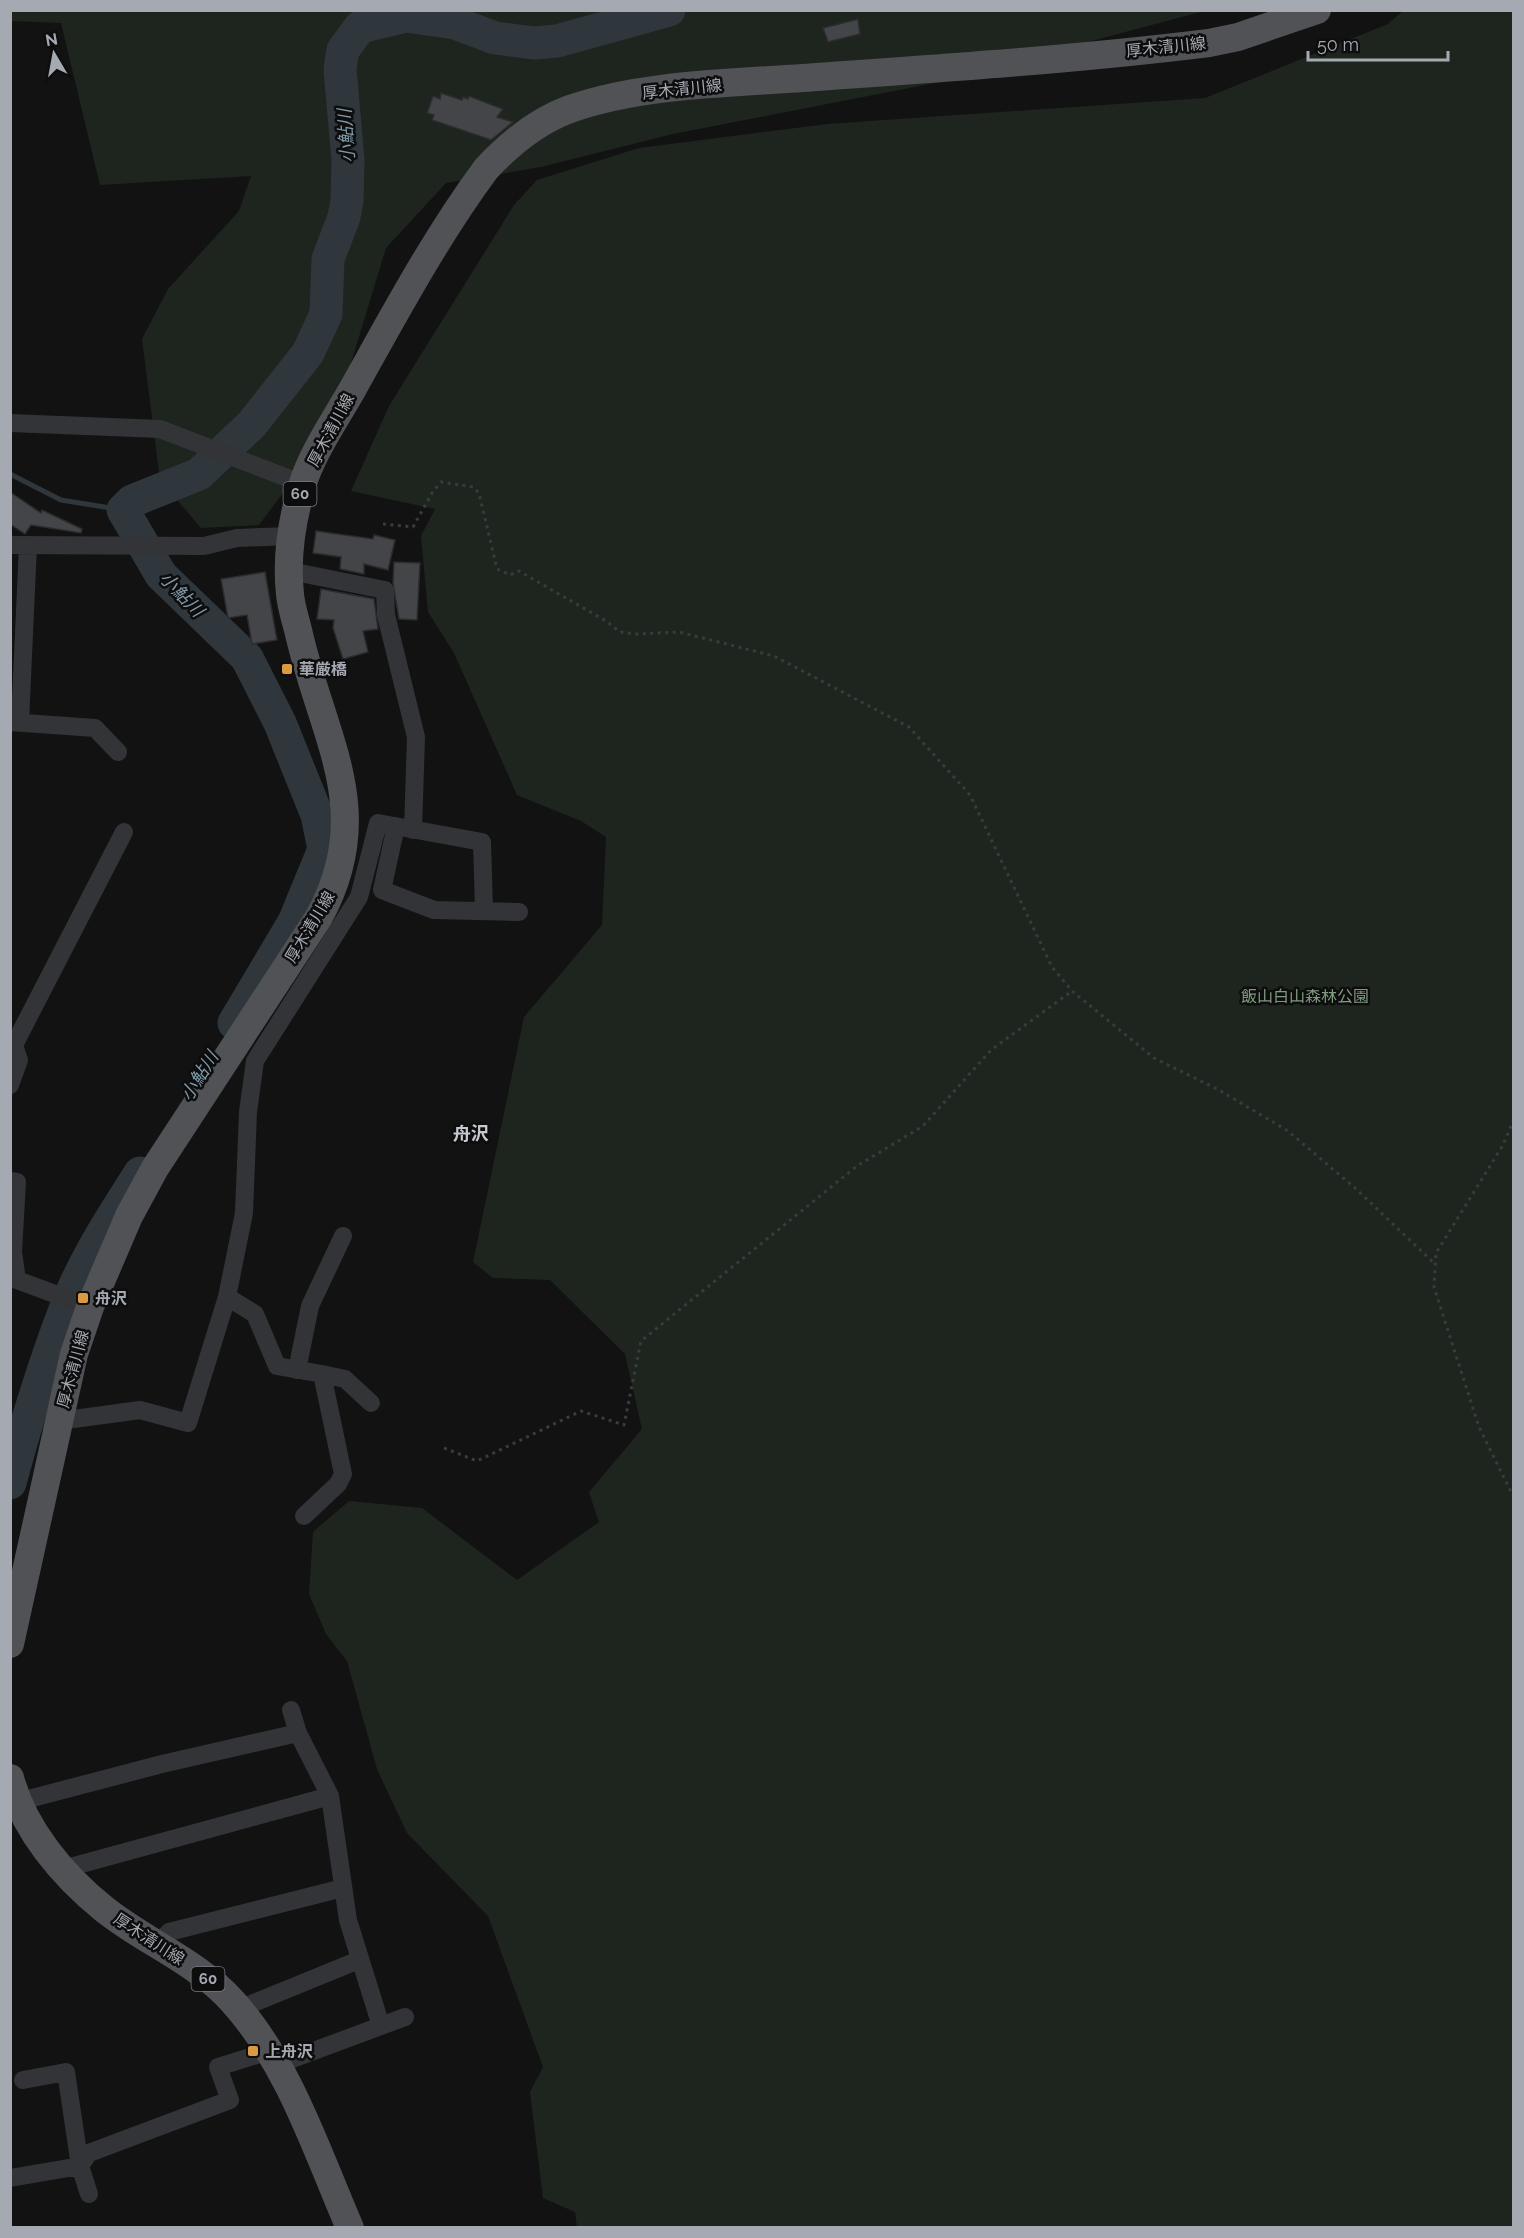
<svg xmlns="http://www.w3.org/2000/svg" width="1524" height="2238" viewBox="0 0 1524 2238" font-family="Raleway,'Noto Sans JP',sans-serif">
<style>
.green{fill:#1e251f}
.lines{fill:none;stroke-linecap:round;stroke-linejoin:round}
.stream{stroke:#2f373c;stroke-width:5}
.river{stroke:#2f373c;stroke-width:33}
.building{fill:#444548;stroke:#2c2c2f;stroke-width:1.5}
.path{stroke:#393b3e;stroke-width:3;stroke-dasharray:3 4.5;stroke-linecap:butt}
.minor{stroke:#333437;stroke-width:18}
.primary{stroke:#505256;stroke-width:28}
.poi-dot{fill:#db9942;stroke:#0d0d0e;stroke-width:2}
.labels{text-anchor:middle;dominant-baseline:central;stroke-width:5;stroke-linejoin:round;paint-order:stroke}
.shield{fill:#0d0d0e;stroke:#777b81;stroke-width:1.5}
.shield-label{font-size:15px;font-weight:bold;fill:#a5aab2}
.street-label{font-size:16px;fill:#a5aab2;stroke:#0d0d0e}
.poi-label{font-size:16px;font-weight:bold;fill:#a5aab2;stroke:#0d0d0e;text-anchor:start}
.park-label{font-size:16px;fill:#7f9b7e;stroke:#0d0d0e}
.water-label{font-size:18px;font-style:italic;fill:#7f9aa9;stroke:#0d0d0e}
.neighbourhood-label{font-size:18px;font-weight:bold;fill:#c5c9ce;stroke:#0d0d0e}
</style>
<rect width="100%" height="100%" fill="#121213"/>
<path class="green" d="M 11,10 L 1204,11 L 935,83 L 673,134 L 541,167 L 446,183 L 386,248 L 331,429 L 259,525 L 201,528 L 160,480 L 142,339 L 168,289 L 239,211 L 251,176 L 100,185 L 61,23 L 11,21 Z
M 1403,11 L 1513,11 L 1513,2227 L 577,2227 L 575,2212 L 543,2198 L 530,2092 L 543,2067 L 488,1916 L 407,1833 L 377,1769 L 347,1661 L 326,1634 L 309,1594 L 313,1532 L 349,1501 L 422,1508 L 517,1580 L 599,1522 L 589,1492 L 642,1429 L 625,1354 L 550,1280 L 493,1278 L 473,1262 L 524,1017 L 602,925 L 606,837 L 581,821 L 517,795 L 454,653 L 428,612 L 421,536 L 435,509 L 351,491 L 389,406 L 514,205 L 537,180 L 639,148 L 827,124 L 1205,98 L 1388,24 Z"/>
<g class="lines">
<path class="stream" d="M 10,474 L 61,500 L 123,510"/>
<path class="river" d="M 234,1023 L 294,922 L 324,849 L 317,815 L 280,723 L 247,658 L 161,575 L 123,510 L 132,501 L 199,474 L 252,424 L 308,353 L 326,314 L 328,259 L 344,217 L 347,201 L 348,160 L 340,69 L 343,50 L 360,27 L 406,16 L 455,23 L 495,38 L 534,43 L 557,41 L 669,10
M 10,1483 C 27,1419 47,1354 72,1292 C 90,1250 116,1211 140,1173"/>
</g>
<path class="building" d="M 858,19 L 860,34 L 828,42 L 823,28 Z
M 441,93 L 462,100 L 463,97 L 468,99 L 469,96 L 503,109 L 497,117 L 513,122 L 491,140 L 432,120 L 434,115 L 427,113 L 433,96 L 440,99 Z
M 10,492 L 41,513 L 42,510 L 82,529 L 81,533 L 31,525 L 25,534 L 10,524 Z
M 316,531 L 373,539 L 374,535 L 395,540 L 388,570 L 364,564 L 364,574 L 340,569 L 341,557 L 313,553 Z
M 394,562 L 420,563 L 417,620 L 399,619 L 393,583 Z
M 265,572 L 277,640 L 252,644 L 247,615 L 228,618 L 221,579 Z
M 321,589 L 374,599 L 378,629 L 363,631 L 368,652 L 343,659 L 333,628 L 334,620 L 317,619 Z"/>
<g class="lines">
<path class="path" d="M 383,524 L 413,527 L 432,493 L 441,482 L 473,487 L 479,493 L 497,569 L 510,575 L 519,571 L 606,621 L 620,632 L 637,634 L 679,632 L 774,656 L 909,727 L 970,795 L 1052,967 L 1072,991 L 1154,1058 L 1219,1090 L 1288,1131 L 1355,1188 L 1435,1264
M 1514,1119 L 1503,1145 L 1436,1253 L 1434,1287 L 1479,1427 L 1514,1498
M 444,1448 L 477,1461 L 581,1411 L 624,1425 L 641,1341 L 857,1166 L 923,1126 L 991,1050 L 1072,991"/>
<path class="minor" d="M 10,423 L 160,429 L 303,484
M 10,545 L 204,546 L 237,538 L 291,536
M 290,571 L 385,590 L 386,615 L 416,737 L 413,830
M 10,722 L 95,728 L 118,752
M 20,722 L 28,545
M 396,826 L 382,890 L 434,910 L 519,912
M 10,1044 L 14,1045 L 124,832
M 10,1085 L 19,1060 L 14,1045
M 10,1181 L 17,1182 L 13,1252 L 17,1280 L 90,1307
M 227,1297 L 255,1314 L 277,1366 L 322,1374 L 343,1474 L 338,1484 L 304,1516
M 297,1370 L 310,1306 L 343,1236
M 322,1374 L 345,1379 L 371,1403
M 59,1421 L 140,1410 L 188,1423 L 227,1297 L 244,1213 L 248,1112 L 255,1061 L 359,897 L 378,823 L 482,842 L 484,910
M 291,1710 L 298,1733 L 330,1796 L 348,1920 L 381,2026
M 17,1802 L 162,1764 L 298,1733
M 63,1869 L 330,1796
M 158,1944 L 169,1932 L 343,1888
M 239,2009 L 359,1960
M 276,2065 L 405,2017
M 23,2080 L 66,2072 L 80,2166 L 89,2194
M 10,2178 L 80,2166 L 89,2153 L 230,2100 L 218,2067 L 269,2051"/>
<path class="primary" d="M 10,1644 L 74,1354 L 90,1307 L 129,1216 L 155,1168 L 319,917 C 377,811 323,739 299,634 C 296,621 291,607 290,594 C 286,558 292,520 302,486 C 312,453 335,420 352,390 C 394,315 435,238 486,169 C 510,143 537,121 570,109 C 643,83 739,83 817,77 C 947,68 1079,59 1209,43 L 1238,37 L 1317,10
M 10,1778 C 24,1830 63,1876 104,1909 C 145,1942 198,1962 233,2002 C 289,2064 317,2152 350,2228"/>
</g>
<g class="poi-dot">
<rect x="281" y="663" width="12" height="12" rx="3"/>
<rect x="77" y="1292" width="12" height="12" rx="3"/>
<rect x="247" y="2045" width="12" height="12" rx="3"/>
</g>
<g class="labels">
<g class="shield">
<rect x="283.5" y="482" width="33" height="24" rx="4.5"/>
<rect x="191.5" y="1967" width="33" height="24" rx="4.5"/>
</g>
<g class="shield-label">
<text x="300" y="494">60</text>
<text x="208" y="1979">60</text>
</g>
<g class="street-label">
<text transform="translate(1166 47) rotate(-6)">厚木清川線</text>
<text transform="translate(682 89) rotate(-6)">厚木清川線</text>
<text transform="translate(331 430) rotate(-62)">厚木清川線</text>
<text transform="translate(310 927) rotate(-59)">厚木清川線</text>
<text transform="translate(73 1369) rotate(-75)">厚木清川線</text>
<text transform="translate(149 1939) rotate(33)">厚木清川線</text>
</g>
<g class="poi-label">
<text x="299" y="669">華厳橋</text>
<text x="95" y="1298">舟沢</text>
<text x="265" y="2051">上舟沢</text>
</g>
<g class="park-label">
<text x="1305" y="996">飯山白山森林公園</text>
</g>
<g class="water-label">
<text transform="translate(346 136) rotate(-94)">小鮎川</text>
<text transform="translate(182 594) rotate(46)">小鮎川</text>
<text transform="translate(199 1076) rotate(-58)">小鮎川</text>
</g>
<g class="neighbourhood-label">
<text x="471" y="1133">舟沢</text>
</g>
</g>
<rect width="1524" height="2238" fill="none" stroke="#a5aab2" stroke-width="24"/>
<g transform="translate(54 54) rotate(350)" stroke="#0d0d0e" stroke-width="4.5" paint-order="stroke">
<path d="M0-4.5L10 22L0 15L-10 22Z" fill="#a5aab2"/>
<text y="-9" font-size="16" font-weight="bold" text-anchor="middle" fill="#a5aab2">N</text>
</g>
<path d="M1308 51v9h140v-9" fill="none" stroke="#a5aab2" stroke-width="3"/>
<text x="1317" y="51" font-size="18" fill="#a5aab2" stroke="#0d0d0e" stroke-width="4.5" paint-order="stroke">50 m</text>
</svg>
